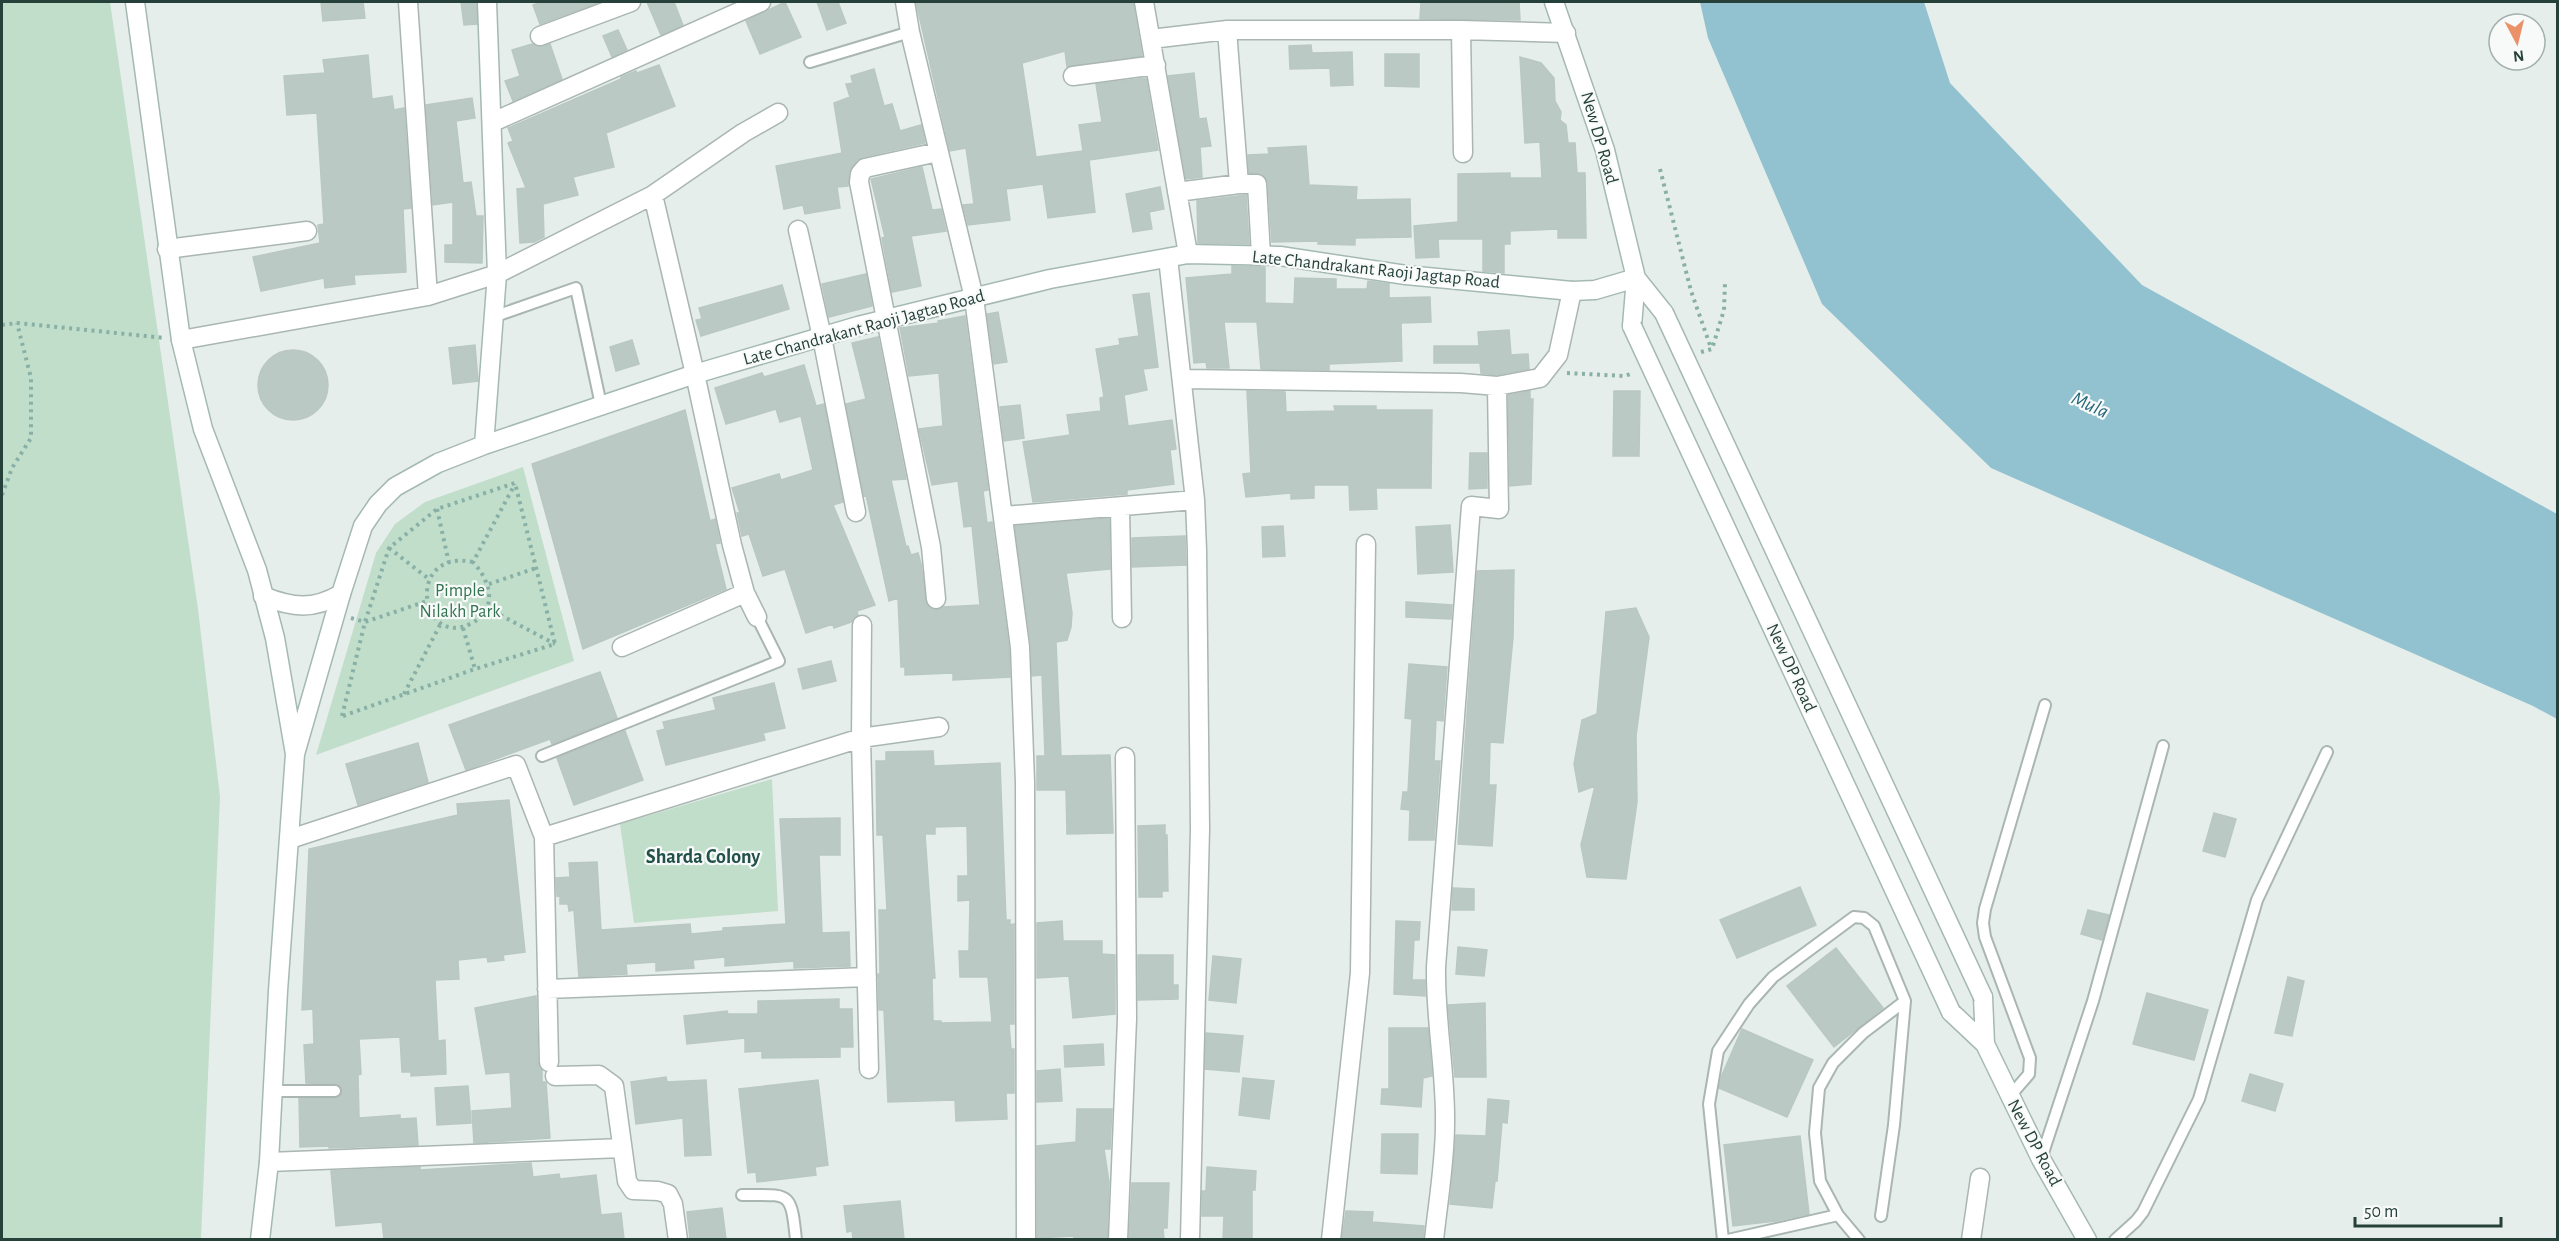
<svg xmlns="http://www.w3.org/2000/svg" width="2559" height="1241" viewBox="0 0 2559 1241" font-family="'Alegreya Sans',sans-serif">
<style>
.green{fill:#c1deca}
.water{fill:#92c2cf}
.building{fill:#bbc9c4;stroke:#b9c8c2;stroke-width:1.5;fill-rule:evenodd}
.lines{fill:none;stroke-linecap:round;stroke-linejoin:round}
.lane-casing{stroke:#a9b6b2;stroke-width:14}
.street-casing{stroke:#a9b6b2;stroke-width:21}
.secondary-casing{stroke:#a5b9b3;stroke-width:21}
.path{stroke:#89b0a6;stroke-width:4;stroke-dasharray:3 4.5;stroke-linecap:butt}
.lane{stroke:#fff;stroke-width:10}
.street{stroke:#fff;stroke-width:18}
.secondary{stroke:#fff;stroke-width:18}
.secondary-bridge-casing{stroke:#a5b9b3;stroke-width:21;stroke-linecap:butt}
.secondary-bridge{stroke:#fff;stroke-width:18}
.labels{text-anchor:middle;dominant-baseline:central;stroke-width:4.5;stroke-linejoin:round;paint-order:stroke}
.street-label{font-size:18px;fill:#26403a;stroke:#f7faf9}
.park-label{font-size:18px;fill:#327450;stroke:#f7faf9}
.water-label{font-size:20px;font-style:italic;fill:#236579;stroke:#f7faf9}
.neighbourhood-label{font-size:20px;font-weight:bold;fill:#225149;stroke:#f7faf9}
</style>
<rect width="100%" height="100%" fill="#e6eeeb"/>
<path class="green" d="M 2,2 L 110,2 L 198,609 L 220,797 L 201,1239 L 2,1239 Z
M 523,467 L 574,661 L 316,755 L 376,553 L 395,524 L 425,502 Z
M 772,779 L 778,911 L 634,923 L 620,824 Z"/>
<path class="water" d="M 1700,2 L 1924,2 L 1950,83 L 2142,285 L 2557,514 L 2557,719 L 2533,706 L 1991,468 L 1822,304 L 1708,38 Z"/>
<path class="building" d="M 321,2 L 363,2 L 365,18 L 323,21 Z
M 461,2 L 476,2 L 477,24 L 464,25 Z
M 542,2 L 600,2 L 540,24 L 533,5 Z
M 647,2 L 674,2 L 683,25 L 661,35 Z
M 785,2 L 801,37 L 760,54 L 746,21 Z
M 817,2 L 838,2 L 846,23 L 827,30 Z
M 916,2 L 1133,2 L 1142,56 L 1067,67 L 1065,51 L 1022,63 L 1036,157 L 1083,151 L 1079,125 L 1102,122 L 1096,84 L 1146,78 L 1158,150 L 1089,160 L 1095,212 L 1048,218 L 1043,184 L 1006,189 L 1010,220 L 968,225 L 963,205 L 974,204 L 966,148 L 950,151 Z
M 1421,2 L 1519,2 L 1520,20 L 1420,19 Z
M 618,30 L 627,50 L 612,57 L 603,36 Z
M 532,44 L 539,47 L 550,44 L 562,79 L 513,101 L 505,81 L 520,76 L 512,50 Z
M 1311,45 L 1312,53 L 1352,52 L 1353,85 L 1331,86 L 1330,68 L 1290,69 L 1289,46 Z
M 1385,54 L 1419,54 L 1419,87 L 1385,86 Z
M 368,55 L 372,99 L 392,96 L 394,110 L 404,108 L 411,208 L 403,209 L 406,272 L 354,275 L 355,284 L 325,288 L 324,278 L 261,291 L 253,257 L 320,243 L 318,225 L 324,224 L 317,113 L 287,115 L 284,76 L 325,73 L 323,60 Z
M 1520,57 L 1541,63 L 1554,78 L 1555,101 L 1561,112 L 1560,120 L 1566,125 L 1568,143 L 1575,143 L 1577,173 L 1585,173 L 1586,238 L 1558,238 L 1558,229 L 1510,231 L 1510,244 L 1504,244 L 1504,273 L 1483,271 L 1483,239 L 1438,239 L 1439,257 L 1416,258 L 1414,226 L 1458,222 L 1458,174 L 1510,173 L 1510,178 L 1542,178 L 1540,142 L 1525,143 Z
M 659,65 L 675,106 L 606,133 L 614,167 L 573,177 L 578,195 L 543,204 L 544,237 L 534,242 L 520,243 L 517,189 L 526,188 L 508,143 L 513,141 L 508,128 L 621,79 L 621,77 L 636,71 L 637,73 Z
M 874,69 L 884,106 L 892,104 L 900,131 L 921,125 L 925,143 L 863,157 L 857,160 L 849,172 L 848,186 L 837,187 L 840,208 L 805,214 L 803,205 L 784,209 L 776,166 L 842,153 L 834,103 L 850,97 L 846,84 L 853,83 L 851,76 Z
M 1194,73 L 1199,119 L 1206,118 L 1211,146 L 1200,147 L 1202,177 L 1186,179 L 1168,76 Z
M 472,98 L 475,118 L 456,121 L 463,183 L 471,182 L 476,216 L 483,216 L 482,263 L 445,262 L 445,245 L 453,245 L 453,202 L 433,205 L 426,105 Z
M 1306,146 L 1309,185 L 1357,187 L 1356,200 L 1410,199 L 1411,237 L 1355,238 L 1355,245 L 1318,244 L 1318,241 L 1272,242 L 1268,183 L 1262,174 L 1249,173 L 1248,155 L 1269,154 L 1268,148 Z
M 922,167 L 932,210 L 941,209 L 946,231 L 911,236 L 921,286 L 892,292 L 882,238 L 885,237 L 871,179 Z
M 1160,187 L 1164,209 L 1149,212 L 1152,229 L 1133,232 L 1126,194 Z
M 1246,195 L 1249,244 L 1198,243 L 1197,201 Z
M 1232,266 L 1265,267 L 1265,303 L 1294,304 L 1295,278 L 1336,279 L 1336,289 L 1367,289 L 1368,281 L 1389,284 L 1389,298 L 1430,297 L 1431,322 L 1401,323 L 1402,361 L 1329,364 L 1329,370 L 1261,369 L 1257,322 L 1224,322 L 1229,368 L 1207,368 L 1206,362 L 1194,363 L 1186,278 L 1232,274 Z
M 866,274 L 872,306 L 829,317 L 822,284 Z
M 782,285 L 789,309 L 701,336 L 696,320 L 702,319 L 699,308 Z
M 1149,293 L 1158,367 L 1143,369 L 1147,390 L 1124,395 L 1128,426 L 1172,420 L 1176,449 L 1170,450 L 1174,484 L 1127,490 L 1127,494 L 1033,502 L 1023,442 L 1070,435 L 1067,415 L 1101,411 L 1100,398 L 1104,397 L 1096,349 L 1120,345 L 1119,339 L 1139,336 L 1133,295 Z
M 998,312 L 1007,362 L 994,364 L 987,314 Z
M 965,316 L 988,490 L 983,491 L 987,523 L 992,522 L 1009,648 L 1010,677 L 953,680 L 953,673 L 905,675 L 905,667 L 901,667 L 898,598 L 889,601 L 866,495 L 864,496 L 846,404 L 866,399 L 852,343 L 878,337 L 906,479 L 891,480 L 906,547 L 908,546 L 911,555 L 918,553 L 921,564 L 927,605 L 936,610 L 943,607 L 980,605 L 972,526 L 964,527 L 958,481 L 932,485 L 919,429 L 943,426 L 939,373 L 909,376 L 900,328 L 939,323 L 938,321 Z
M 1509,330 L 1511,355 L 1528,354 L 1529,369 L 1496,375 L 1481,373 L 1480,363 L 1434,363 L 1434,346 L 1479,346 L 1478,332 Z
M 632,340 L 639,364 L 616,371 L 610,347 Z
M 475,345 L 478,381 L 453,384 L 449,348 Z
M258 385a35 35 0 1 1 70 0a35 35 0 1 1-70 0Z
M 804,365 L 816,406 L 824,404 L 843,502 L 833,505 L 875,605 L 857,611 L 858,615 L 851,622 L 834,628 L 833,624 L 806,633 L 785,569 L 763,576 L 749,534 L 742,536 L 737,513 L 740,513 L 732,488 L 779,474 L 781,480 L 813,470 L 801,416 L 780,422 L 776,409 L 726,424 L 715,388 L 762,373 L 764,377 Z
M 1247,391 L 1285,392 L 1286,412 L 1335,411 L 1334,406 L 1376,406 L 1376,410 L 1432,410 L 1431,488 L 1376,488 L 1377,509 L 1350,510 L 1349,485 L 1314,485 L 1314,498 L 1291,499 L 1291,493 L 1246,497 L 1243,474 L 1251,473 Z
M 1530,391 L 1530,399 L 1533,399 L 1531,484 L 1510,486 L 1508,395 Z
M 1614,391 L 1640,391 L 1639,456 L 1613,456 Z
M 1020,405 L 1024,438 L 1004,441 L 1000,407 Z
M 685,410 L 710,521 L 715,519 L 720,543 L 715,544 L 726,589 L 583,649 L 532,464 Z
M 1470,453 L 1487,453 L 1487,488 L 1469,489 Z
M 1109,518 L 1110,569 L 1066,573 L 1072,613 L 1071,627 L 1067,640 L 1056,642 L 1061,756 L 1110,755 L 1113,833 L 1067,834 L 1066,790 L 1037,790 L 1037,756 L 1045,756 L 1042,675 L 1032,676 L 1031,646 L 1015,526 Z
M 1450,525 L 1453,572 L 1418,574 L 1416,527 Z
M 1283,526 L 1285,556 L 1263,557 L 1262,527 Z
M 1185,536 L 1186,565 L 1132,567 L 1132,538 Z
M 1514,570 L 1513,637 L 1503,743 L 1490,742 L 1489,785 L 1496,785 L 1492,846 L 1458,844 L 1477,571 Z
M 1406,602 L 1452,605 L 1451,619 L 1406,617 Z
M 1636,608 L 1649,637 L 1636,736 L 1637,802 L 1626,879 L 1587,877 L 1581,845 L 1595,786 L 1579,792 L 1574,764 L 1582,720 L 1597,714 L 1606,612 Z
M 831,661 L 836,681 L 803,689 L 798,669 Z
M 1409,664 L 1447,667 L 1443,721 L 1436,720 L 1434,761 L 1440,761 L 1434,840 L 1409,840 L 1410,810 L 1401,809 L 1403,792 L 1408,792 L 1412,719 L 1405,718 Z
M 600,672 L 617,718 L 552,744 L 550,739 L 466,770 L 449,725 Z
M 774,683 L 785,728 L 763,733 L 765,740 L 666,765 L 657,731 L 665,729 L 663,722 L 716,710 L 713,698 Z
M 625,731 L 643,780 L 574,805 L 557,758 Z
M 418,743 L 428,782 L 358,805 L 346,764 Z
M 933,751 L 934,766 L 1000,763 L 1006,920 L 1010,920 L 1010,925 L 1014,924 L 1014,1024 L 1009,1024 L 1011,1049 L 1014,1049 L 1014,1093 L 1006,1093 L 1007,1119 L 956,1121 L 955,1100 L 888,1102 L 884,1010 L 879,1010 L 878,974 L 880,974 L 879,910 L 887,910 L 883,835 L 877,835 L 876,761 L 886,761 L 886,752 ZM 967,826 L 968,876 L 958,876 L 958,901 L 970,900 L 969,951 L 959,951 L 960,977 L 988,977 L 992,1022 L 941,1023 L 941,1021 L 933,1021 L 932,978 L 935,978 L 925,834 L 935,834 L 935,827 Z
M 509,800 L 525,952 L 503,955 L 504,960 L 488,962 L 487,957 L 458,960 L 459,979 L 435,980 L 438,1041 L 445,1040 L 446,1074 L 411,1076 L 411,1072 L 402,1072 L 400,1037 L 359,1039 L 361,1074 L 358,1075 L 359,1118 L 400,1115 L 400,1119 L 416,1118 L 418,1145 L 329,1148 L 329,1146 L 300,1147 L 299,1098 L 336,1098 L 342,1092 L 341,1087 L 336,1084 L 306,1083 L 304,1045 L 314,1044 L 313,1009 L 302,1010 L 309,849 L 458,815 L 457,804 Z
M 2214,813 L 2236,819 L 2225,857 L 2203,851 Z
M 840,818 L 840,855 L 819,855 L 822,933 L 849,932 L 850,966 L 794,968 L 794,961 L 725,966 L 725,957 L 693,960 L 694,968 L 656,971 L 656,962 L 626,964 L 627,974 L 579,977 L 574,910 L 569,911 L 568,904 L 560,904 L 560,895 L 557,896 L 556,878 L 570,877 L 569,863 L 597,862 L 601,930 L 690,924 L 691,934 L 723,931 L 723,928 L 786,924 L 780,819 Z
M 1165,825 L 1165,835 L 1167,835 L 1168,891 L 1162,891 L 1162,897 L 1139,897 L 1138,826 Z
M 1800,887 L 1816,925 L 1737,958 L 1720,920 Z
M 1453,888 L 1474,889 L 1474,910 L 1452,910 Z
M 2088,910 L 2109,915 L 2102,940 L 2081,934 Z
M 1062,921 L 1063,941 L 1102,941 L 1102,954 L 1115,955 L 1115,1014 L 1073,1018 L 1069,976 L 1037,978 L 1037,923 Z
M 1396,921 L 1420,922 L 1419,940 L 1414,940 L 1412,980 L 1425,980 L 1425,996 L 1394,994 Z
M 1458,947 L 1487,950 L 1484,976 L 1456,974 Z
M 1836,948 L 1883,1008 L 1834,1047 L 1787,986 Z
M 1138,955 L 1173,955 L 1173,985 L 1178,985 L 1178,999 L 1138,1000 Z
M 1213,956 L 1241,959 L 1236,1003 L 1209,1000 Z
M 2288,977 L 2304,981 L 2292,1036 L 2275,1033 Z
M 2147,993 L 2208,1010 L 2194,1060 L 2133,1044 Z
M 536,996 L 538,1062 L 542,1070 L 542,1082 L 546,1082 L 550,1138 L 474,1143 L 472,1111 L 512,1108 L 510,1072 L 486,1074 L 475,1008 Z
M 839,999 L 839,1009 L 852,1009 L 853,1047 L 840,1047 L 840,1057 L 762,1058 L 762,1051 L 745,1052 L 745,1038 L 687,1044 L 684,1016 L 727,1011 L 728,1014 L 758,1014 L 758,1001 Z
M 1485,1003 L 1486,1077 L 1455,1077 L 1448,1005 Z
M 1389,1028 L 1428,1028 L 1432,1076 L 1423,1078 L 1421,1107 L 1381,1104 L 1382,1089 L 1389,1089 Z
M 1742,1029 L 1813,1060 L 1787,1117 L 1719,1088 L 1722,1075 Z
M 1206,1033 L 1243,1036 L 1239,1072 L 1205,1069 Z
M 1103,1044 L 1104,1065 L 1065,1067 L 1064,1046 Z
M 1060,1069 L 1062,1101 L 1037,1102 L 1037,1071 Z
M 2250,1074 L 2283,1084 L 2275,1111 L 2242,1101 Z
M 666,1077 L 667,1082 L 706,1080 L 711,1155 L 685,1156 L 683,1118 L 636,1124 L 631,1082 Z
M 1243,1078 L 1274,1081 L 1269,1119 L 1239,1115 Z
M 818,1080 L 828,1165 L 815,1167 L 816,1175 L 757,1182 L 756,1172 L 748,1173 L 739,1089 Z
M 468,1086 L 471,1123 L 437,1125 L 435,1088 Z
M 1488,1099 L 1509,1101 L 1507,1123 L 1502,1122 L 1497,1181 L 1495,1181 L 1492,1208 L 1450,1204 L 1456,1135 L 1486,1136 Z
M 1077,1109 L 1112,1109 L 1110,1149 L 1104,1149 L 1109,1182 L 1107,1239 L 1074,1239 L 1074,1236 L 1037,1238 L 1037,1146 L 1076,1142 Z
M 1382,1134 L 1418,1134 L 1417,1174 L 1381,1173 Z
M 1800,1136 L 1809,1214 L 1776,1221 L 1733,1226 L 1724,1145 Z
M 531,1163 L 533,1177 L 559,1174 L 560,1179 L 596,1175 L 601,1215 L 621,1213 L 624,1239 L 384,1239 L 382,1222 L 336,1226 L 331,1171 L 420,1167 L 420,1170 Z
M 1207,1167 L 1256,1171 L 1255,1190 L 1252,1190 L 1252,1239 L 1223,1239 L 1224,1216 L 1202,1216 L 1202,1191 L 1206,1191 Z
M 1132,1183 L 1169,1183 L 1167,1228 L 1163,1228 L 1164,1239 L 1129,1239 Z
M 900,1201 L 904,1239 L 853,1239 L 852,1231 L 847,1232 L 844,1206 Z
M 722,1208 L 726,1239 L 690,1239 L 687,1212 Z
M 1346,1211 L 1373,1212 L 1372,1222 L 1424,1226 L 1423,1239 L 1342,1239 Z"/>
<g class="lines">
<g class="lane-casing">
<path id="lane" d="M 810,62 L 910,32
M 493,317 L 576,288 L 601,405
M 542,756 L 779,661 L 757,617
M 273,1091 L 335,1091
M 2010,1096 L 2029,1074 L 2030,1058 L 1985,937 L 1983,923 L 1985,909 L 2045,705
M 2041,1159 L 2093,1001 L 2163,746
M 742,1195 C 790,1195 791,1190 796,1240
M 1881,1216 L 1894,1125 L 1905,1001
M 1723,1240 L 1709,1104 L 1718,1051 L 1749,1004 L 1773,977 L 1854,917 L 1864,918 L 1874,926 L 1905,1001 L 1863,1033 L 1833,1063 L 1819,1088 L 1815,1133 L 1820,1181 L 1838,1215
M 1728,1240 L 1838,1215 L 1859,1240
M 2115,1240 L 2136,1221 L 2143,1212 L 2199,1099 L 2257,900 L 2327,752"/>
</g>
<g class="street-casing">
<path id="street" d="M 408,2 L 428,296
M 905,2 L 910,32 L 974,298 L 1020,647 L 1025,782 L 1026,1240
M 1144,2 L 1188,254
M 1461,30 L 1463,153
M 540,36 L 631,2
M 1151,39 L 1227,30 L 1461,30 L 1566,33
M 1073,76 L 1156,65
M 493,122 L 761,2
M 1239,184 L 1257,184 L 1261,255
M 1177,192 L 1239,184 L 1227,30
M 653,195 L 695,374 L 732,545 L 745,593
M 798,230 L 822,337 L 856,512
M 167,249 L 307,231
M 1168,258 L 1195,500 L 1197,550 L 1200,829 L 1190,1240
M 181,340 L 428,296 L 497,274 L 653,195 L 743,133 L 778,113
M 1183,379 L 1461,383 L 1497,386 L 1540,378 L 1558,355 L 1572,291
M 1120,507 L 1122,618
M 1004,516 L 1195,500
M 263,596 C 293,608 313,610 341,594
M 936,599 L 931,547 L 859,182 L 860,174 L 865,168 L 938,152
M 862,625 L 861,738 L 869,1069
M 622,647 L 745,593 L 757,617
M 544,837 L 861,738 L 939,727
M 290,839 L 516,765 L 544,837 L 549,1062
M 547,989 L 867,977
M 555,1076 L 599,1075 L 614,1086 L 627,1181 L 633,1190 L 658,1191 L 668,1194 L 673,1204 L 678,1240
M 269,1162 L 622,1148
M 1118,1240 L 1127,1019 L 1125,757
M 1331,1240 L 1360,973 L 1366,544
M 1434,1240 C 1438,1202 1445,1162 1445,1124 C 1446,1072 1435,1020 1436,967 L 1471,506 L 1499,509 L 1497,386
M 1971,1240 L 1980,1178"/>
</g>
<g class="secondary-casing">
<path id="secondary" d="M 135,2 L 181,340 L 203,429 L 257,570 L 275,638 L 295,754 L 278,991 L 269,1162 L 260,1240
M 1554,2 L 1605,150 L 1636,278 L 1632,326
M 1636,278 L 1664,313
M 484,445 L 497,274 L 487,2
M 295,754 L 341,594 L 363,526 L 378,504 L 395,487 L 438,463 L 484,445 L 695,374 L 858,326 L 1050,279 L 1188,254 L 1280,256 L 1406,275 L 1572,291 L 1595,290 L 1636,278
M 1983,997 L 1985,1044
M 1951,1012 L 1985,1044 L 2041,1159 L 2087,1240"/>
</g>
<path class="path" d="M 1660,169 L 1691,291 L 1711,348
M 2,325 L 17,323 L 165,338
M 1701,352 L 1712,349 L 1724,310 L 1725,283
M 1567,373 L 1624,376 L 1634,373
M 2,495 L 12,468 L 31,438 L 31,378 L 17,323
M 437,509 L 449,563
M 389,548 L 429,579
M 473,562 C 404,548 420,651 472,623 C 499,609 490,580 473,562 L 515,484
M 489,584 L 536,568
M 487,608 L 555,644
M 351,618 L 365,622 L 427,601
M 463,628 L 475,669
M 404,694 L 441,623
M 342,716 L 365,622 L 389,548 L 437,509 L 515,483 L 555,644
M 343,716 L 475,669 L 555,644"/>
<use href="#lane" class="lane"/>
<use href="#street" class="street"/>
<use href="#secondary" class="secondary"/>
<g class="secondary-bridge-casing">
<path id="secondary-bridge" d="M 1664,313 L 1983,997
M 1632,326 L 1951,1012"/>
</g>
<use href="#secondary-bridge" class="secondary-bridge"/>
</g>
<g class="labels">
<g class="street-label">
<text transform="translate(1599 138) rotate(74)">New DP Road</text>
<text transform="translate(1376 270) rotate(6)">Late Chandrakant Raoji Jagtap Road</text>
<text transform="translate(864 328) rotate(-15)">Late Chandrakant Raoji Jagtap Road</text>
<text transform="translate(1791 668) rotate(65)">New DP Road</text>
<text transform="translate(2034 1143) rotate(62)">New DP Road</text>
</g>
<g class="park-label">
<text x="460" y="591">Pimple<tspan x="460" dy="21">Nilakh Park</tspan></text>
</g>
<g class="water-label">
<text transform="translate(2090 405) rotate(25)">Mula</text>
</g>
<g class="neighbourhood-label">
<text x="703" y="857">Sharda Colony</text>
</g>
</g>
<rect width="2559" height="1241" fill="none" stroke="#26403a" stroke-width="6"/>
<g transform="translate(2517 42) rotate(173)"><circle r="28" fill="#f7faf9" stroke="#a3b0ad" stroke-width="1.5"/>
<path d="M0-4.5L10 22L0 15L-10 22Z" fill="#ea9168"/>
<text y="-9" font-size="16" font-weight="bold" text-anchor="middle" fill="#26403a">N</text>
</g>
<path d="M2355 1217v9h146v-9" fill="none" stroke="#26403a" stroke-width="3"/>
<text x="2364" y="1217" font-size="18" fill="#26403a" stroke="#f7faf9" stroke-width="4.5" paint-order="stroke">50 m</text>
</svg>
